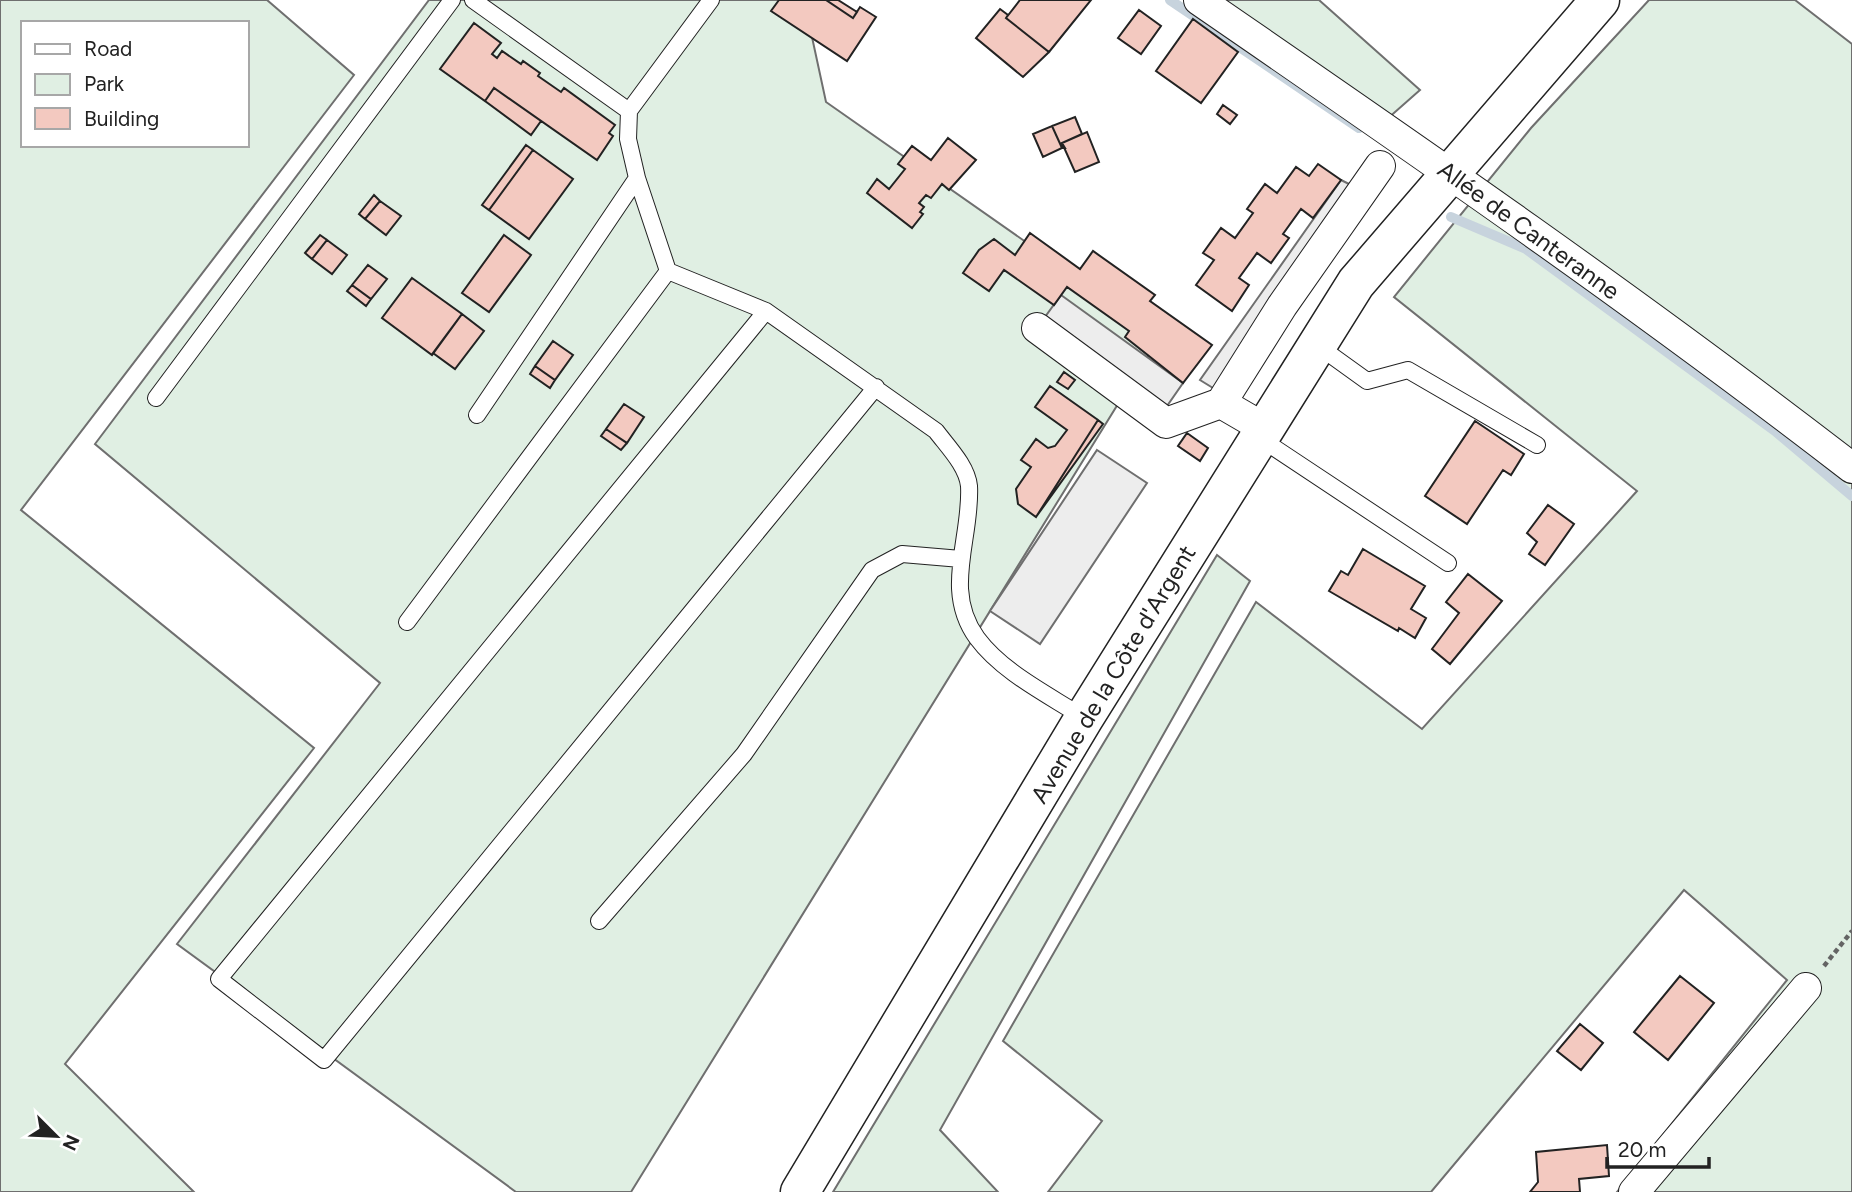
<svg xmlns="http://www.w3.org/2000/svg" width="1852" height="1192" viewBox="0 0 1852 1192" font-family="Figtree,sans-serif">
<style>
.green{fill:#e0efe3;stroke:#6f6f6f;stroke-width:2;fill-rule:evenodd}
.parking{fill:#ededed;stroke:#6f6f6f;stroke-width:2}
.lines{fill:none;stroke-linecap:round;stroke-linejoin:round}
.stream{stroke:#c7d3dd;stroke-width:10}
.building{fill:#f3c9c0;stroke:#222;stroke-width:2}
.service-casing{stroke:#222;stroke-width:18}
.minor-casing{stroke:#222;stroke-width:32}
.secondary-casing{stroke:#222;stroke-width:41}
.path{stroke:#646464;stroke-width:4.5;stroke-dasharray:5 3.5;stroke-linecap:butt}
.service{stroke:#fff;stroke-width:16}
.minor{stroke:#fff;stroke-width:30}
.secondary{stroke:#fff;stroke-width:38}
.labels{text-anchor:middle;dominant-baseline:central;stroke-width:5;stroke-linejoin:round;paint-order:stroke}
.street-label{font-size:24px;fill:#222;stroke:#fff}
</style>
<rect width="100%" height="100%" fill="#fff"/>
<path class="green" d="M 0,0 L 267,0 L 354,75 L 21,510 L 314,748 L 65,1064 L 194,1192 L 0,1192 ZM 23,23 L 247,23 L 247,145 L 23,145 Z
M 429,0 L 804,0 L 826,102 L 1160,336 L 631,1192 L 516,1192 L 177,944 L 380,683 L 95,444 Z
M 1212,0 L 1319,0 L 1420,90 L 1386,120 Z
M 1649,0 L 1795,0 L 1852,44 L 1852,1192 L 1617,1192 L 1787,980 L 1684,890 L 1431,1192 L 1048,1192 L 1102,1121 L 1003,1041 L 1256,602 L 1422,729 L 1637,491 L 1394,297 L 1531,128 Z
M 1217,555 L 1250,581 L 940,1130 L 998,1192 L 833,1192 Z"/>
<path class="parking" d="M 1341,180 L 1363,191 L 1226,396 L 1200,380 Z
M 1061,295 L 1183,383 L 1160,416 L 1037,328 Z
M 1097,450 L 1147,483 L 1040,644 L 990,611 Z"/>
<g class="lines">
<path class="stream" d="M 1170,0 L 1359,128
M 1451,217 L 1526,249 L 1775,431 L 1852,496"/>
</g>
<path class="building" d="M 779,0 L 826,0 L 853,18 L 860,7 L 876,17 L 847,61 L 771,11 Z
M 826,0 L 838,0 L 857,12 L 853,18 Z
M 1020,0 L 1091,0 L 1049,52 L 1006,18 Z
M 1000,9 L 1008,15 L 1006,18 L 1049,52 L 1023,77 L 976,38 Z
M 1139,10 L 1161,26 L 1141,54 L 1118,38 Z
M 1193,19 L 1238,52 L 1201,103 L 1156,71 Z
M 474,23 L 501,43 L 492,54 L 497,58 L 502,51 L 521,64 L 523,61 L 540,73 L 538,76 L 561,92 L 564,88 L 615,125 L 609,133 L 613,136 L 597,160 L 494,88 L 485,101 L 440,69 Z
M 494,88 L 541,121 L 531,135 L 485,101 Z
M 1223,105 L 1237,115 L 1230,124 L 1217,114 Z
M 1075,117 L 1082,134 L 1062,143 L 1065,148 L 1062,148 L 1052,126 Z
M 1052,126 L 1062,148 L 1043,157 L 1033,134 Z
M 1087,132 L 1099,162 L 1075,172 L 1062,143 Z
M 948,138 L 976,160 L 949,190 L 942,184 L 931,198 L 926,195 L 919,203 L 924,207 L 920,212 L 923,214 L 912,228 L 867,193 L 877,179 L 889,189 L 905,169 L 898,164 L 912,146 L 931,160 Z
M 526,145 L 533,150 L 489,210 L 482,205 Z
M 533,150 L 573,179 L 529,239 L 489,210 Z
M 1318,164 L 1341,180 L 1313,218 L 1301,209 L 1283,234 L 1289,238 L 1271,263 L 1257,253 L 1239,278 L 1249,285 L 1232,311 L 1196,285 L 1214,260 L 1203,253 L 1221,228 L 1235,238 L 1253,213 L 1247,209 L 1265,184 L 1277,193 L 1296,167 L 1309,176 Z
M 374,195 L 380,201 L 365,219 L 359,214 Z
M 380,201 L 401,216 L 386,235 L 365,219 Z
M 1030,233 L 1080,269 L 1093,251 L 1155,295 L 1150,301 L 1212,345 L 1183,383 L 1125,337 L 1129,331 L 1067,287 L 1054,305 L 1004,270 L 989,291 L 963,273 L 979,250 L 994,239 L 1015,255 Z
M 320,235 L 327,240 L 312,259 L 305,253 Z
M 504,235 L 531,255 L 489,312 L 462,293 Z
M 327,240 L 347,255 L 332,274 L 312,259 Z
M 368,265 L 387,279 L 371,299 L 352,285 Z
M 412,278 L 462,314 L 432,355 L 382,318 Z
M 352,285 L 371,299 L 366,306 L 347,291 Z
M 462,314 L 484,331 L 455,369 L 433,353 Z
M 553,341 L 573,355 L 555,380 L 535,366 Z
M 535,366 L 555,380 L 550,388 L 530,374 Z
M 1064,372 L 1075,380 L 1068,389 L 1057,382 Z
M 1050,386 L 1098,420 L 1036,517 L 1018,504 L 1016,489 L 1031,467 L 1021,460 L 1036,439 L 1048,448 L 1055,446 L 1067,430 L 1035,407 Z
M 624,404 L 644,417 L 627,443 L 606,429 Z
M 1098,420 L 1103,424 L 1036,517 Z
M 1475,421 L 1524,454 L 1511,475 L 1503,470 L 1467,524 L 1425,496 Z
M 606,429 L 627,443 L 621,450 L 601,436 Z
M 1187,433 L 1208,448 L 1200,461 L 1178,446 Z
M 1548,505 L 1574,524 L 1545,565 L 1529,554 L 1537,542 L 1527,533 Z
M 1363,549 L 1425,586 L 1411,609 L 1426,618 L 1415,638 L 1399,628 L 1398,631 L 1329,591 L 1341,571 L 1348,575 Z
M 1468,574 L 1502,601 L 1450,664 L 1432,649 L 1459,613 L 1446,602 Z
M 1680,976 L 1714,1003 L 1668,1060 L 1634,1032 Z
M 1580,1024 L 1603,1043 L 1581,1070 L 1557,1051 Z
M 1607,1145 L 1609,1176 L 1579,1179 L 1580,1192 L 1530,1192 L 1538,1182 L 1536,1152 Z"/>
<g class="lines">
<g class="service-casing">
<path id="service" d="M 473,0 L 629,111
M 711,0 L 629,111 L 628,139 L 637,178 L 668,271 L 766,311 L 936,431 C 948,447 967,466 969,486 C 972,538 942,590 977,638 C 1003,673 1049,695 1084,718
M 766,311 L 219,979 L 324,1060 L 876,387
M 1317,345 L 1367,381 L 1408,370 L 1537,445
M 156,398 L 452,0
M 477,415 L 637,178
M 1258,437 L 1448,563
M 407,622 L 668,271
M 599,921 L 744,754 L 872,570 L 902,554 L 961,559"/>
</g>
<g class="minor-casing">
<path id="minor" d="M 1199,0 C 1420,152 1640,304 1852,468
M 1037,328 L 1166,423 L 1221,403 L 1282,306 L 1380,166
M 1221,403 L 1264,428
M 1634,1192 L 1806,988"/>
</g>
<g class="secondary-casing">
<path id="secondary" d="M 800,1192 L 1084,718 L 1356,283 L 1600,0"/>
</g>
<path class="path" d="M 1824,966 L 1852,931"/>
<use href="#service" class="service"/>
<use href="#minor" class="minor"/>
<use href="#secondary" class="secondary"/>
</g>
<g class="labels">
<g class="street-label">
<text transform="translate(1529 230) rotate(36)">Allée de Canteranne</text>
<text transform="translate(1113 674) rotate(-59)">Avenue de la Côte d'Argent</text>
</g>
</g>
<rect x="21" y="21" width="228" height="126" fill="#ffffff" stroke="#a7a7a7" stroke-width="2"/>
<rect x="35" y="44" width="35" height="10" fill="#ffffff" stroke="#a7a7a7" stroke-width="2"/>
<text x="84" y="56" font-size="21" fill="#222222">Road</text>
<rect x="35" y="74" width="35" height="21" fill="#e0efe3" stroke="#a7a7a7" stroke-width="2"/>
<text x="84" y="91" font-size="21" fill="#222222">Park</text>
<rect x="35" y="108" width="35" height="21" fill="#f3c9c0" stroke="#a7a7a7" stroke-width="2"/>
<text x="84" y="126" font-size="21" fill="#222222">Building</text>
<g transform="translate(56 1136) rotate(114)" stroke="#ffffff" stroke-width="5" paint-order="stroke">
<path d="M0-5L12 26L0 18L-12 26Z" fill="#222222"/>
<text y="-10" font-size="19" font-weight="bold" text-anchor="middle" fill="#222222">N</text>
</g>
<path d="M1607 1157v10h102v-10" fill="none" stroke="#222222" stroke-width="3.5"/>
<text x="1618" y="1157" font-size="21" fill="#222222" stroke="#ffffff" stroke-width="5" paint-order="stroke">20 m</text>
</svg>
